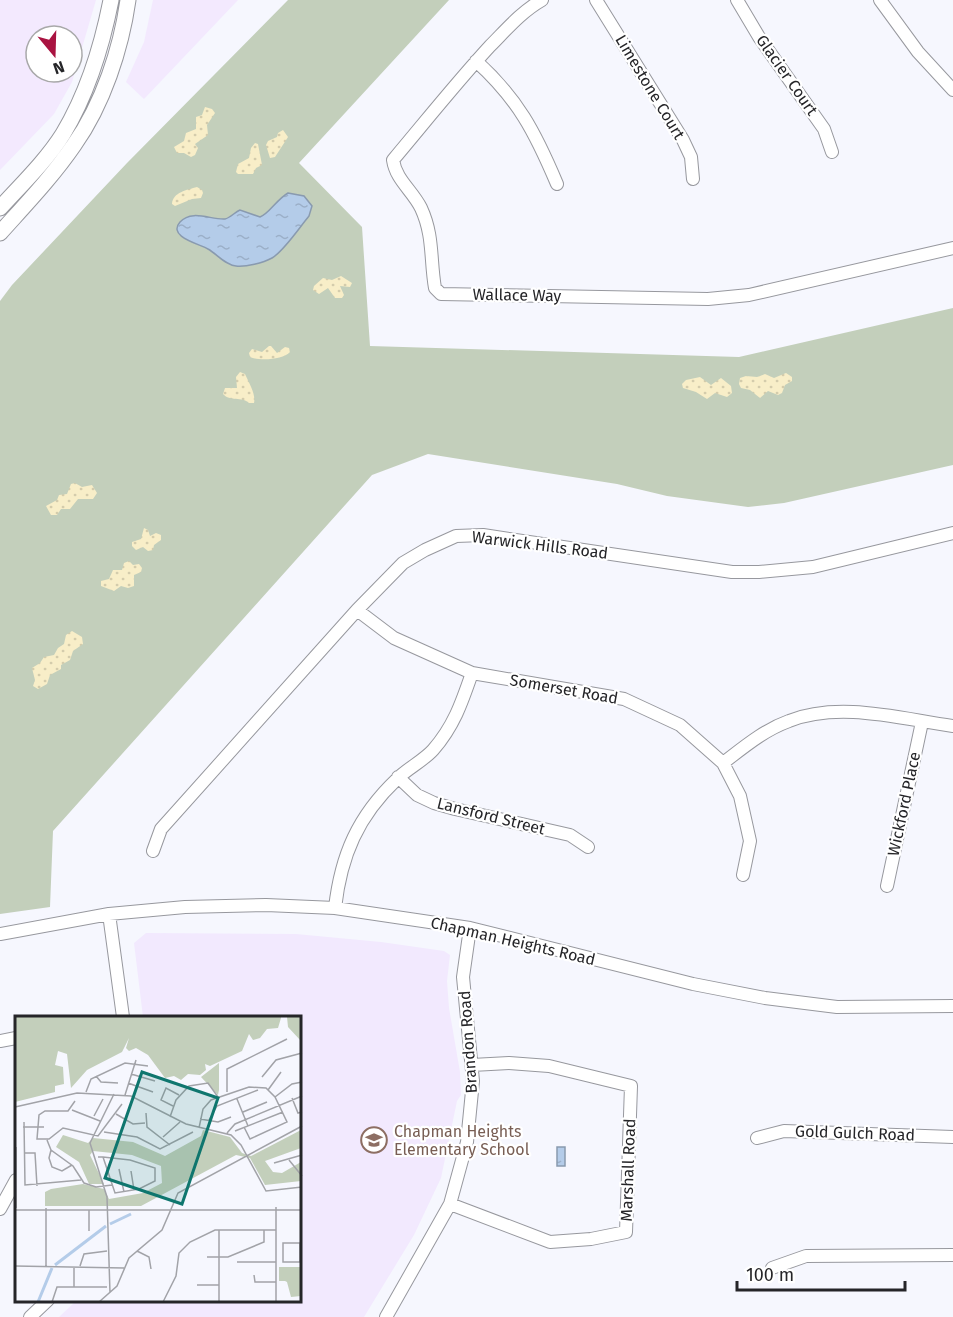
<svg xmlns="http://www.w3.org/2000/svg" width="953" height="1317" viewBox="0 0 953 1317" font-family="'Fira Sans',sans-serif">
<style>
.commercial{fill:#f3e9fe;fill-rule:evenodd}
.education{fill:#f2e9fe}
.grass{fill:#c3cfbb}
.sand{fill:url(#sand-dots)}
.water{fill:url(#water-ripples);stroke:#899aaf;stroke-width:1.5}
.lines{fill:none;stroke-linecap:round;stroke-linejoin:round}
.minor-casing{stroke:#97989e;stroke-width:14}
.major-casing{stroke:#97989e;stroke-width:17}
.minor{stroke:#fff;stroke-width:12}
.major{stroke:#fff;stroke-width:15}
.labels{text-anchor:middle;dominant-baseline:central;stroke-width:4.5;stroke-linejoin:round;paint-order:stroke}
.street-label{font-size:16px;fill:#252528;stroke:#fff}
.education-label{font-size:16px;fill:#785e54;stroke:#fff;text-anchor:start}
.inset-river{fill:none;stroke:#b4cce9;stroke-width:3}
.inset-road{fill:none;stroke:#a2a3a8;stroke-width:1.5}
.view{fill:#0f766e;fill-opacity:0.15;stroke:#0f766e;stroke-width:3}
.inset-edge{fill:none;stroke:#252528;stroke-width:3}
</style>
<defs>
<pattern id="sand-dots" width="8" height="8" patternUnits="userSpaceOnUse" patternTransform="scale(1.5)"><rect width="8" height="8" fill="#f8eec8"/><path d="M2 2h.1M6 6h.1" fill="none" stroke="#d4ccac" stroke-width="1.8" stroke-linecap="round"/></pattern>
<pattern id="water-ripples" width="26" height="14" patternUnits="userSpaceOnUse" patternTransform="scale(1.5)"><rect width="26" height="14" fill="#b4cce9"/><path d="M2 4q2-2 4 0t4 0M15 11q2-2 4 0t4 0" fill="none" stroke="#9bafc8"/></pattern>
</defs>
<rect width="100%" height="100%" fill="#f6f7fe"/>
<path class="commercial" d="M 0,0 L 96,0 L 72,82 L 54,114 L 0,170 ZM 36,36 L 72,36 L 72,72 L 36,72 Z
M 153,0 L 238,0 L 144,99 L 126,82 L 144,42 Z"/>
<path class="education" d="M 146,933 L 296,934 L 381,942 L 444,951 L 450,955 L 447,981 L 449,1008 L 460,1072 L 461,1095 L 457,1101 L 441,1178 L 414,1235 L 364,1317 L 59,1317 L 76,1301 L 300,1300 L 300,1017 L 143,1017 L 134,943 Z"/>
<path class="grass" d="M 288,0 L 449,0 L 299,163 L 362,227 L 370,346 L 739,357 L 953,308 L 953,465 L 784,503 L 748,507 L 667,496 L 617,484 L 428,454 L 372,475 L 53,831 L 50,907 L 0,914 L 0,301 L 12,285 L 127,163 Z"/>
<path class="sand" d="M 205,107 L 212,109 L 215,113 L 207,125 L 208,135 L 195,144 L 198,148 L 195,155 L 191,157 L 184,153 L 177,153 L 174,147 L 184,141 L 186,133 L 196,129 L 196,117 L 202,115 Z
M 283,130 L 288,137 L 275,157 L 270,158 L 266,145 L 268,141 L 277,137 L 278,133 Z
M 255,143 L 258,144 L 262,165 L 256,168 L 253,174 L 238,174 L 236,172 L 238,164 L 249,158 L 251,148 Z
M 197,187 L 202,190 L 203,193 L 201,198 L 192,199 L 175,206 L 172,204 C 173,192 187,190 197,187 Z
M 341,276 L 352,283 L 350,287 L 340,286 L 344,295 L 342,298 L 335,298 L 328,288 L 319,294 L 313,290 L 314,286 L 323,278 L 332,280 Z
M 269,346 L 271,346 L 277,353 L 285,347 L 289,348 L 290,352 C 283,360 259,361 250,357 L 249,353 L 252,349 L 262,352 Z
M 240,372 L 245,374 C 249,383 256,394 254,403 L 249,403 C 242,396 230,402 223,394 L 225,388 L 237,388 L 236,377 Z
M 786,373 L 792,377 L 792,381 L 785,385 L 782,393 L 778,395 L 768,391 L 760,398 L 750,390 L 741,388 L 739,384 L 740,378 L 746,376 L 757,377 L 765,374 L 774,378 Z
M 700,377 L 711,385 L 721,378 L 731,386 L 732,393 L 727,397 L 715,393 L 707,399 L 696,392 L 683,388 L 682,384 L 686,380 Z
M 75,483 L 82,487 L 92,485 L 97,493 L 93,499 L 78,499 L 70,509 L 61,509 L 57,515 L 51,515 L 46,506 L 57,500 L 59,495 L 67,494 L 71,484 Z
M 144,528 L 148,530 L 150,536 L 156,533 L 161,535 L 161,540 L 154,545 L 153,550 L 148,551 L 143,547 L 136,550 L 132,546 L 132,542 L 141,539 Z
M 129,561 L 133,565 L 139,564 L 142,568 L 141,572 L 134,575 L 134,586 L 128,588 L 121,586 L 114,591 L 101,586 L 101,581 L 109,579 L 113,570 L 122,570 L 124,563 Z
M 72,631 L 82,637 L 83,644 L 73,651 L 70,660 L 61,665 L 61,669 L 50,675 L 47,684 L 38,689 L 33,686 L 35,680 L 32,668 L 40,663 L 44,657 L 54,655 L 58,648 L 64,644 L 66,635 Z"/>
<path class="water" d="M 288,193 L 304,196 L 312,206 L 309,216 C 299,228 284,251 272,258 C 263,263 246,267 236,266 C 225,265 217,254 208,249 C 200,244 167,237 180,222 C 192,209 211,220 225,219 C 230,218 235,212 240,210 L 260,217 C 269,214 276,200 288,193 Z
M 557,1147 L 565,1147 L 565,1166 L 557,1166 Z"/>
<g class="lines">
<g class="minor-casing">
<path id="minor" d="M 542,0 C 521,12 506,30 490,46 C 456,83 425,122 393,160 C 396,180 412,190 421,208 C 434,236 430,260 435,288 L 441,294 L 708,299 L 749,295 L 953,248
M 596,0 L 683,140 L 691,157 L 693,179
M 737,0 L 759,37 L 824,129 L 832,152
M 880,0 L 918,52 L 953,90
M 476,61 C 518,99 535,132 557,184
M 357,610 L 394,638 L 472,673 L 624,699 L 680,725 L 723,763 L 740,796 L 750,841 L 743,875
M 723,763 C 744,747 764,730 789,721 C 840,701 901,719 953,726
M 398,777 L 417,795 L 434,803 L 455,809 L 570,835 L 588,847
M 153,851 L 161,829 L 357,610 L 403,563 L 425,550 L 456,536 L 483,535 L 732,572 L 759,572 L 813,567 L 953,533
M 887,886 L 922,722
M 335,908 C 341,855 358,816 397,779 C 408,768 423,761 433,750 C 454,726 462,702 472,673
M 109,914 L 123,1017
M 0,934 L 109,914 L 185,907 L 266,905 L 335,908 L 470,928 L 693,984 L 765,998 L 837,1007 L 953,1006
M 0,1041 L 16,1038
M 757,1138 L 784,1131 L 953,1137
M 450,1204 L 550,1242 L 591,1239 L 626,1232 L 631,1086 L 549,1066 L 509,1063 L 472,1065
M 0,1209 L 16,1180
M 772,1268 L 806,1256 L 953,1255
M 30,1317 L 48,1300
M 386,1317 L 450,1204 L 467,1142 L 473,1081 L 463,977 L 470,928"/>
</g>
<g class="major-casing">
<path id="major" d="M 0,208 C 21,185 46,161 63,134 C 87,94 102,46 111,0
M 0,233 C 26,204 52,177 74,145 C 103,104 121,49 128,0"/>
</g>
<use href="#minor" class="minor"/>
<use href="#major" class="major"/>
</g>
<defs>
<g id="school-ring" transform="scale(1.35)"><circle r="9.5" fill="#fff" stroke="#8d6e63" stroke-width="1.5"/><path d="M0-5L7-2L0 1L-7-2ZM-4 1L0 2.5L4 1V4Q0 6-4 4Z" fill="#8d6e63"/></g>
</defs>
<g fill-rule="evenodd">
<use href="#school-ring" x="374" y="1140"/>
</g>
<g class="labels">
<g class="street-label">
<text transform="translate(787 75) rotate(55)">Glacier Court</text>
<text transform="translate(650 87) rotate(59)">Limestone Court</text>
<text transform="translate(517 295) rotate(1)">Wallace Way</text>
<text transform="translate(540 545) rotate(7)">Warwick Hills Road</text>
<text transform="translate(564 689) rotate(10)">Somerset Road</text>
<text transform="translate(904 804) rotate(-78)">Wickford Place</text>
<text transform="translate(491 816) rotate(14)">Lansford Street</text>
<text transform="translate(513 941) rotate(13)">Chapman Heights Road</text>
<text transform="translate(468 1042) rotate(-94)">Brandon Road</text>
<text transform="translate(855 1133) rotate(2)">Gold Gulch Road</text>
<text transform="translate(628 1170) rotate(-88)">Marshall Road</text>
</g>
<g class="education-label">
<text x="394" y="1131">Chapman Heights<tspan x="394" dy="18">Elementary School</tspan></text>
</g>
</g>
<g transform="translate(15 1016)">
<rect width="286" height="286" fill="#f6f7fe"/>
<path d="M 0,1 L 266,1 L 266,2 L 263,12 L 252,13 L 245,22 L 238,24 L 234,18 L 227,35 L 195,50 L 190,48 L 191,54 L 185,59 L 173,58 L 166,64 L 159,60 L 150,62 L 133,39 L 121,32 L 114,35 L 111,32 L 114,22 L 107,36 L 72,54 L 56,72 L 52,38 L 43,35 L 40,49 L 48,51 L 49,68 L 40,70 L 40,76 L 0,86 ZM 272,1 L 286,1 L 286,25 L 273,11 ZM 188,114 L 215,121 L 227,137 L 236,140 L 286,114 L 286,132 L 250,145 L 258,156 L 267,157 L 286,146 L 286,165 L 250,169 L 235,142 L 221,139 L 126,190 L 30,190 L 30,176 L 36,173 L 68,168 L 89,173 L 94,183 L 128,177 L 147,167 L 146,150 L 117,139 L 78,135 L 75,139 L 89,168 L 74,168 L 64,146 L 41,131 L 48,119 L 73,127 L 78,122 L 118,126 L 150,140 L 186,120 ZM 268,264 L 286,265 L 286,280 L 276,281 L 272,266 Z" fill="#c3cfbb"/>
<path d="M 204,47 L 204,74 L 203,79 L 186,61 ZM 264,251 L 286,251 L 286,265 L 264,265 Z" fill="#c3cfbb"/>
<path class="inset-river" d="M 95,208 L 116,198M 40,249 L 91,210M 23,286 L 37,252"/>
<path class="inset-road" d="M 116,58 L 140,65M 81,60 L 86,66 L 103,67M 247,61 L 261,44 L 287,37M 113,67 L 138,76M 253,74 L 266,56M 71,76 L 76,63 L 110,47 L 133,50M 212,76 L 212,53 L 272,23M 110,79 L 121,44M 260,81 L 277,68 L 287,66M 277,82 L 283,97 L 287,96M 222,83 L 233,110M 60,85 L 53,95 L 30,95 L 24,99 L 22,123 L 34,123 L 48,112 L 83,120 L 107,88M 158,90 L 146,84 L 151,72 L 164,79M 0,91 L 62,77 L 116,80 L 171,108 L 216,119 L 226,129 L 251,175 L 287,171M 57,94 L 85,105M 228,96 L 252,86M 131,97 L 132,111 L 155,129M 101,98 L 118,108 L 130,107M 79,100 L 88,83M 155,101 L 161,84 L 174,70 L 193,67 L 203,81M 185,103 L 203,106 L 216,101M 194,104 L 202,90 L 243,74M 9,106 L 10,169 L 66,164M 8,111 L 29,111M 184,112 L 188,93 L 196,84 L 234,71 L 251,72 L 260,81 L 272,106 L 235,123 L 229,111M 220,115 L 268,96M 89,116 L 122,121 L 145,133 L 178,116M 212,117 L 220,108 L 287,80M 148,121 L 165,106M 32,124 L 36,134 L 58,150 L 69,167 L 81,171 L 97,169M 1,131 L 1,192M 36,134 L 34,142 L 37,151 L 47,155 L 57,149M 9,137 L 20,137 L 22,170M 83,141 L 88,141 L 115,144 L 140,152 L 140,165 L 124,173 L 100,177 L 88,141M 274,144 L 287,160M 259,147 L 287,139M 104,153 L 109,176M 116,155 L 119,174M 261,191 L 261,286M 0,194 L 287,194M 74,194 L 74,215M 285,227 L 285,246 L 268,246 L 268,227 L 287,227M 122,235 L 134,241 L 136,253M 192,241 L 213,241 L 249,226 L 249,214M 222,246 L 261,246M 0,250 L 109,252M 31,250 L 31,192M 65,250 L 69,238 L 92,235M 59,251 L 59,271M 239,259 L 240,266 L 261,266M 182,269 L 204,269M 95,277 L 92,181 L 75,127 L 99,78M 37,286 L 42,271 L 92,271M 84,286 L 102,270 L 114,242 L 147,214 L 163,177 L 287,110M 148,286 L 161,260 L 164,237 L 175,226 L 200,214 L 261,214M 204,286 L 204,214"/>
<path class="view" d="M 127,56 L 203,82 L 167,188 L 90,162 Z"/>
<rect width="286" height="286" class="inset-edge"/>
</g>
<g transform="translate(54 54) rotate(161)"><circle r="28" fill="#ffffff" stroke="#a8a8a9" stroke-width="1.5"/>
<path d="M0-4.5L10 22L0 15L-10 22Z" fill="#a91341"/>
<text y="-9" font-size="16" font-weight="bold" text-anchor="middle" fill="#252528">N</text>
</g>
<path d="M737 1281v9h168v-9" fill="none" stroke="#252528" stroke-width="3"/>
<text x="746" y="1281" font-size="18" fill="#252528" stroke="#ffffff" stroke-width="4.5" paint-order="stroke">100 m</text>
</svg>
